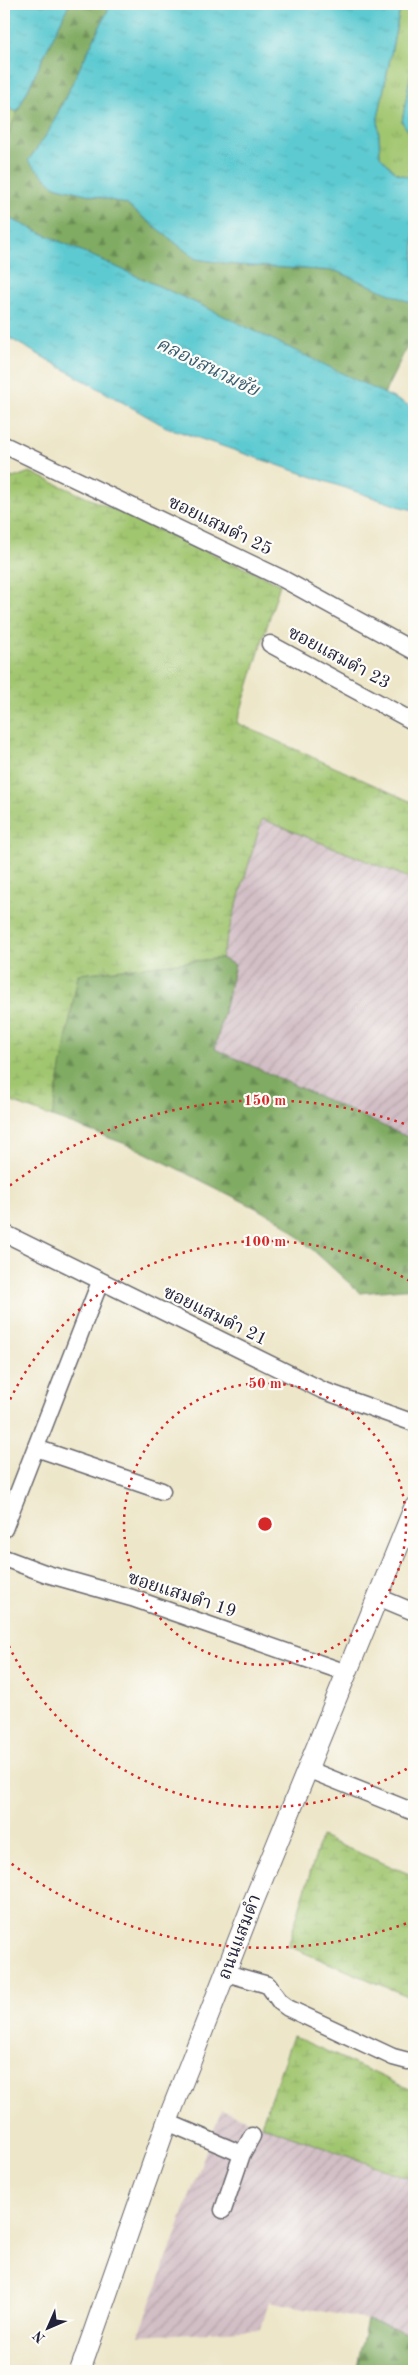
<svg xmlns="http://www.w3.org/2000/svg" width="418" height="2375" viewBox="0 0 418 2375" font-family="'Old Standard TT','Noto Serif Thai',serif">
<style>
.industrial{fill:url(#industrial-furrows)}
.grass{fill:url(#grass-tufts);stroke:#627456}
.forest{fill:url(#forest-firs);stroke:#51664e}
.wetland{fill:url(#wetland-marsh);stroke:#627456}
.water{fill:url(#water-ripples);stroke:#407686}
.lines{fill:none;stroke-linecap:round;stroke-linejoin:round}
.minor-casing{stroke:#69676d;stroke-width:19}
.tertiary-casing{stroke:#69676d;stroke-width:22}
.minor{stroke:#fff;stroke-width:16}
.tertiary{stroke:#fff;stroke-width:20}
.ring{fill:none;stroke:#d62828;stroke-width:2.5;stroke-dasharray:2.5 5}
.labels{text-anchor:middle;dominant-baseline:central;stroke-width:4.5;stroke-linejoin:round;paint-order:stroke}
.street-label{font-size:18px;fill:#22223b;stroke:#fdfcf7}
.water-label{font-size:19px;font-style:italic;fill:#375d70;stroke:#fdfcf7}
.centre{fill:#d62828;stroke:#fdfcf7;stroke-width:2.5}
.ring-label{font-size:15px;text-anchor:middle;font-weight:bold;fill:#d62828;stroke:#fdfcf7;stroke-width:4.5;stroke-linejoin:round;paint-order:stroke}
</style>
<defs>
<pattern id="industrial-furrows" width="10" height="10" patternUnits="userSpaceOnUse" patternTransform="scale(1.25)"><rect width="10" height="10" fill="#d2bec5"/><path d="M-1 1l2-2M0 10L10 0M9 11l2-2" fill="none" stroke="#b4a3aa"/></pattern>
<pattern id="grass-tufts" width="24" height="20" patternUnits="userSpaceOnUse" patternTransform="scale(1.25)"><rect width="24" height="20" fill="#a1c670"/><path d="M3 7l-1-3M5 7V3M7 7l1-3M15 17l-1-3M17 17v-4M19 17l1-3" fill="none" stroke="#8aaa62"/></pattern>
<pattern id="forest-firs" width="22" height="20" patternUnits="userSpaceOnUse" patternTransform="scale(1.25)"><rect width="22" height="20" fill="#80ab62"/><path d="M5 1l3.5 6h-7zM16 11l3.5 6h-7z" fill="#688b52"/></pattern>
<pattern id="wetland-marsh" width="20" height="14" patternUnits="userSpaceOnUse" patternTransform="scale(1.25)"><rect width="20" height="14" fill="#a1c670"/><path d="M1 5h8M5 5V1M11 12h8M15 12V8" fill="none" stroke="#8aaa62"/></pattern>
<pattern id="water-ripples" width="26" height="14" patternUnits="userSpaceOnUse" patternTransform="scale(1.25)"><rect width="26" height="14" fill="#5dcad1"/><path d="M2 4q2-2 4 0t4 0M15 11q2-2 4 0t4 0" fill="none" stroke="#51adb4"/></pattern>
</defs>
<rect width="100%" height="100%" fill="#fdfcf7"/>
<filter id="ink" filterUnits="userSpaceOnUse"><feTurbulence type="fractalNoise" baseFrequency=".02" numOctaves="2"/><feDisplacementMap in="SourceGraphic" scale="10" xChannelSelector="R" yChannelSelector="G"/><feConvolveMatrix kernelMatrix="1 2 1 2 8 2 1 2 1" color-interpolation-filters="sRGB"/></filter>
<filter id="wash" filterUnits="userSpaceOnUse"><feTurbulence type="fractalNoise" baseFrequency=".0096" numOctaves="4" result="noise"/><feDisplacementMap in="SourceGraphic" scale="20" xChannelSelector="R" yChannelSelector="G"/><feGaussianBlur stdDeviation="1.12" result="paint"/><feColorMatrix in="noise" values="0 0 0 0 0 0 0 0 0 0 0 0 0 0 0 0 0 1.4 0 .05"/><feComposite in="paint" operator="in"/></filter>
<g filter="url(#wash)">
<rect width="100%" height="100%" fill="#ede6c9"/>
<path class="industrial" d="M 262,819 L 414,880 L 414,1140 L 215,1049 L 235,965 L 221,958 Z
M 221,2110 L 414,2180 L 414,2335 L 367,2320 L 269,2301 L 261,2329 L 139,2336 Z"/>
<path class="grass" d="M 401,4 L 414,4 L 414,56 L 402,122 L 414,139 L 414,179 L 396,173 L 380,156 L 378,118 Z"/>
<path class="forest" d="M 69,4 L 111,4 L 49,131 L 29,161 L 54,186 L 126,204 L 196,259 L 237,265 L 336,271 L 414,304 L 414,333 L 384,394 L 207,308 L 4,216 L 4,145 L 17,112 Z
M 221,958 L 235,965 L 215,1049 L 414,1140 L 414,1288 L 360,1293 L 280,1220 L 134,1147 L 52,1117 L 78,974 Z
M 367,2320 L 414,2335 L 414,2371 L 356,2371 Z"/>
<path class="wetland" d="M 4,106 L 17,112 L 4,145 Z
M 30,472 L 280,584 L 237,723 L 414,803 L 414,880 L 262,819 L 221,958 L 78,974 L 52,1117 L 4,1099 L 4,473 L 13,478 Z
M 321,1837 L 414,1876 L 414,1988 L 410,1997 L 288,1946 Z
M 293,2036 L 414,2091 L 414,2180 L 261,2125 Z"/>
<path class="water" d="M 4,4 L 69,4 L 17,112 L 4,106 Z
M 111,4 L 401,4 L 378,118 L 380,156 L 396,173 L 414,179 L 414,304 L 336,271 L 237,265 L 196,259 L 126,204 L 54,186 L 28,161 L 49,131 Z
M 414,56 L 414,139 L 402,122 Z
M 4,216 L 207,308 L 414,408 L 414,510 L 401,507 L 166,427 L 4,335 Z"/>
</g>
<g filter="url(#ink)">
<g class="lines">
<g class="minor-casing">
<path id="minor" d="M 4,445 L 283,579 L 414,651
M 270,644 L 414,722
M 4,1233 L 322,1390 L 414,1423
M 36,1448 L 162,1491
M 4,1529 L 100,1282
M 4,1558 L 47,1574 L 132,1598 L 347,1673
M 378,1597 L 414,1612
M 307,1769 L 414,1812
M 226,1973 L 268,1985 L 280,2002 L 288,2008 L 393,2057 L 408,2061 L 414,2060
M 167,2122 L 242,2154
M 223,2210 L 242,2154 L 252,2136"/>
</g>
<g class="tertiary-casing">
<path id="tertiary" d="M 80,2371 L 167,2122 L 252,1905 L 414,1508"/>
</g>
<use href="#minor" class="minor"/>
<use href="#tertiary" class="tertiary"/>
</g>
</g>
<g class="ring">
<circle cx="265" cy="1524" r="141"/>
<path d="M413 1765A283 283 0 0 1 4 1635M4 1413A283 283 0 0 1 413 1283"/>
<path d="M413 1921A424 424 0 0 1 4 1858M4 1190A424 424 0 0 1 413 1127"/>
</g>
<g class="labels">
<g class="street-label">
<text transform="translate(220 526) rotate(26)">ซอยแสมดำ 25</text>
<text transform="translate(339 658) rotate(28)">ซอยแสมดำ 23</text>
<text transform="translate(215 1316) rotate(26)">ซอยแสมดำ 21</text>
<text transform="translate(182 1595) rotate(18)">ซอยแสมดำ 19</text>
<text transform="translate(240 1937) rotate(-69)">ถนนแสมดำ</text>
</g>
<g class="water-label">
<text transform="translate(207 368) rotate(26)">คลองสนามชัย</text>
</g>
</g>
<circle cx="265" cy="1524" r="8" class="centre"/>
<g class="ring-label">
<text x="265" y="1105">150 m</text>
<text x="265" y="1246">100 m</text>
<text x="265" y="1388">50 m</text>
</g>
<rect width="418" height="2375" fill="none" stroke="#fdfcf7" stroke-width="20"/>
<g transform="translate(48 2328) rotate(225)" stroke="#fdfcf7" stroke-width="4" paint-order="stroke">
<path d="M0-4L9 19L0 12L-9 19Z" fill="#22223b"/>
<text y="-8" font-size="14" font-weight="bold" text-anchor="middle" fill="#22223b">N</text>
</g>
</svg>
